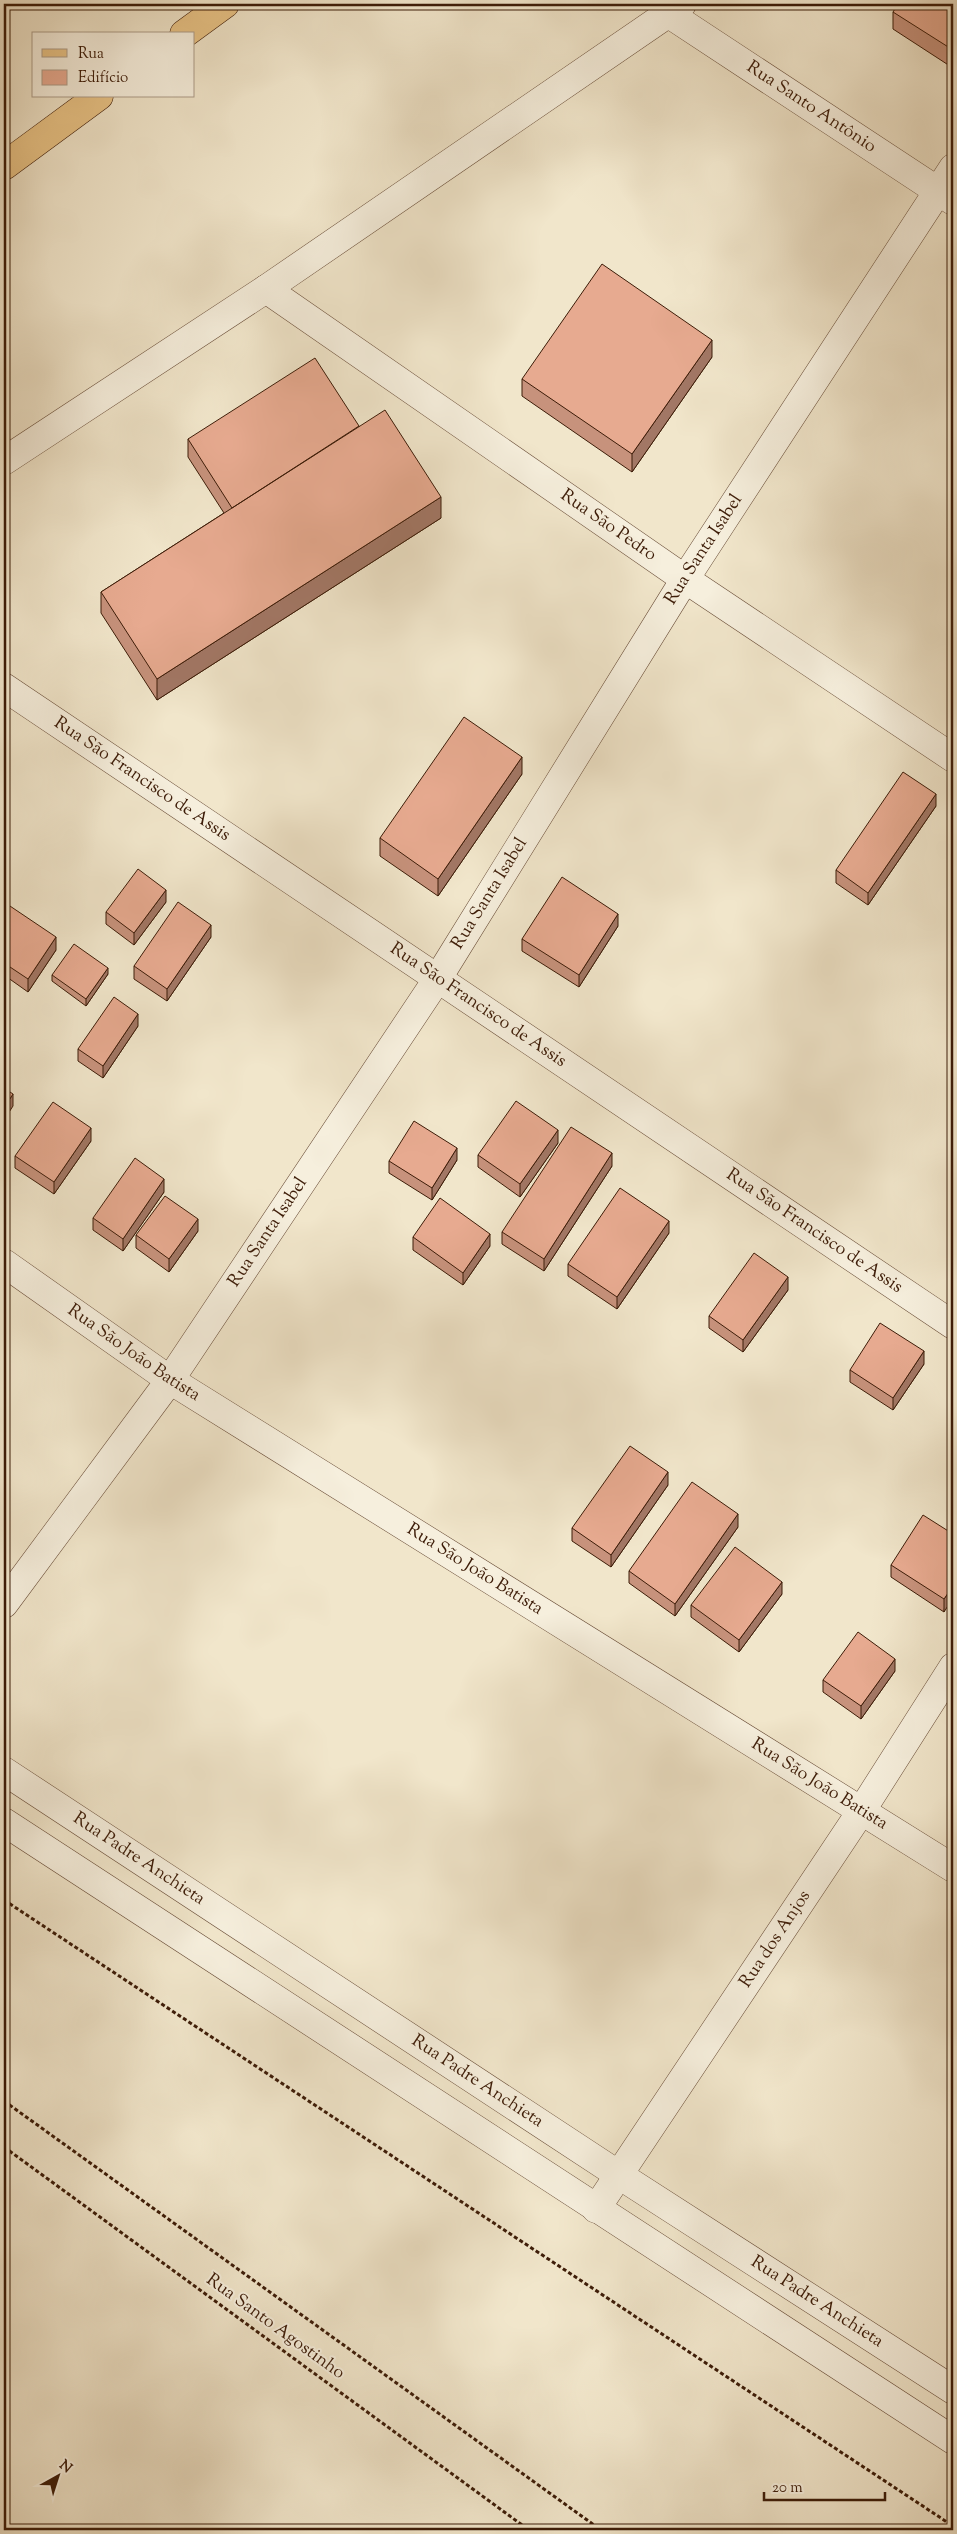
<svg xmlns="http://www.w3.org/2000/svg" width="957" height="2534" viewBox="0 0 957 2534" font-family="'Sorts Mill Goudy',serif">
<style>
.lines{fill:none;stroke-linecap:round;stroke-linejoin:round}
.minor-casing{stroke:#6a4e39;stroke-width:29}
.primary-casing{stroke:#3d1c08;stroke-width:29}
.path{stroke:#3d1c08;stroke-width:3;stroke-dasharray:4 2.5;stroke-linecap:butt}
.minor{stroke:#f6efdd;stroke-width:28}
.primary{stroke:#e8c386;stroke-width:28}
.wall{fill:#c7927c;stroke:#3d1c08}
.shaded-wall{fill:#a27765;stroke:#3d1c08}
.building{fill:#e7aa90;stroke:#3d1c08}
.labels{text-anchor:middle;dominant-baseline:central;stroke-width:4;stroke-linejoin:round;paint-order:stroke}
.street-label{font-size:18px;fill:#3d1c08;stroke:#f6efdd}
</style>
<rect width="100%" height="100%" fill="#f1e6cb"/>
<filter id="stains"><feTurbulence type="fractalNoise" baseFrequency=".004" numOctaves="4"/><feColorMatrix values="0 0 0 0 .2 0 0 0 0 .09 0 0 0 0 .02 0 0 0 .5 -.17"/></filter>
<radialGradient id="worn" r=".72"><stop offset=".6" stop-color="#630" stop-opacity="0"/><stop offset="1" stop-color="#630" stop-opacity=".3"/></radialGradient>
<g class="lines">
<g class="minor-casing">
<g id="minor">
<path id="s1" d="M 669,14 L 953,201"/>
<path id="s2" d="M 266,289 L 685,579 L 953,758"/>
<path d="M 4,461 L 266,289 L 682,4"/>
<path id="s3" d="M 4,687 L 953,1325"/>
<path id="s4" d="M 4,1263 L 170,1380 L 953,1868"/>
<path id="s5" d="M 4,1604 L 170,1380 L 438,978 L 685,579 L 953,168"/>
<path id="s6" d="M 4,1771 L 619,2175 L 953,2390"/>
<path d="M 4,1822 L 953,2440"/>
<path id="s7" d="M 596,2209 L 862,1810 L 953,1667"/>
</g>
</g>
<g class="primary-casing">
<path id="primary" d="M 184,34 L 225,4
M 4,166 L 99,96"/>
</g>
<path class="path" d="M 4,1900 L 953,2526
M 4,2101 L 601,2530
M 4,2147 L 529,2530"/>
<use href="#minor" class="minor"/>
<use href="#primary" class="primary"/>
</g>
<path class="wall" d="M 953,4 L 953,68 L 893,29 L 893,12 Z
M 712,357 L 632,472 L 522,396 L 522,379 Z
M 359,426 L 441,518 L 157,700 L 101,613 L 101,592 L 224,513 L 188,457 L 188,439 Z
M 522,774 L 438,896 L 380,856 L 380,838 Z
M 936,806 L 868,905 L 836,883 L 836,870 Z
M 4,902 L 56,950 L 28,992 L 4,975 Z
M 166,902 L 134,945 L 106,924 L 106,912 Z
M 618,926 L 579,987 L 522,951 L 522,939 Z
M 211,937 L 167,1001 L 134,979 L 134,966 Z
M 108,974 L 86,1006 L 52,981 L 52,975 Z
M 138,1026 L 103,1078 L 78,1061 L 78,1049 Z
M 91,1141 L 54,1194 L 15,1168 L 15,1156 Z
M 558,1143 L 520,1197 L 478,1167 L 478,1155 Z
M 457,1160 L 432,1200 L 389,1173 L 389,1161 Z
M 612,1166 L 544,1271 L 502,1244 L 502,1232 Z
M 164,1192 L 123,1251 L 93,1230 L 93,1218 Z
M 198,1231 L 169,1272 L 136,1248 L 136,1235 Z
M 669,1233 L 617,1309 L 568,1276 L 568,1264 Z
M 413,1237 L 490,1246 L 463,1285 L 413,1250 Z
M 788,1290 L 743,1352 L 709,1328 L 709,1316 Z
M 924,1364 L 893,1410 L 850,1382 L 850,1370 Z
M 953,1471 L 953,1489 L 950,1487 L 950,1475 Z
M 668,1485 L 611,1567 L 572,1541 L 572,1528 Z
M 738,1527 L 675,1616 L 629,1583 L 629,1571 Z
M 953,1534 L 944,1612 L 891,1577 L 891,1565 Z
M 782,1594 L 739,1652 L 691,1617 L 691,1605 Z
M 895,1671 L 861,1719 L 823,1692 L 823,1680 Z"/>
<path class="shaded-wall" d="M 712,340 L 712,357 L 632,472 L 632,454 Z
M 441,497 L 441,518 L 157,700 L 157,679 Z
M 522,757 L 522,774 L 438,896 L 438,879 Z
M 936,794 L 936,806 L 868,905 L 868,893 Z
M 166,890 L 166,902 L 134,945 L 134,933 Z
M 618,914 L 618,926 L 579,987 L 579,975 Z
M 211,925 L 211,937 L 167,1001 L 167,989 Z
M 56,937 L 56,950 L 28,992 L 28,979 Z
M 108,968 L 108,974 L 86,1006 L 86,999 Z
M 138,1014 L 138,1026 L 103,1078 L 103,1066 Z
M 13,1094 L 13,1106 L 4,1120 L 4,1108 Z
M 91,1128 L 91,1141 L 54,1194 L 54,1182 Z
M 558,1130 L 558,1143 L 520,1197 L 520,1184 Z
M 457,1148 L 457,1160 L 432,1200 L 432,1188 Z
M 612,1153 L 612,1166 L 544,1271 L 544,1259 Z
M 164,1179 L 164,1192 L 123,1251 L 123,1239 Z
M 198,1219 L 198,1231 L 169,1272 L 169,1259 Z
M 669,1221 L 669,1233 L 617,1309 L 617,1297 Z
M 490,1234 L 490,1246 L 463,1285 L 463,1273 Z
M 788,1277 L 788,1290 L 743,1352 L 743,1340 Z
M 924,1351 L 924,1364 L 893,1410 L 893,1398 Z
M 668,1472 L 668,1485 L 611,1567 L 611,1555 Z
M 738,1514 L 738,1527 L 675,1616 L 675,1604 Z
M 782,1582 L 782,1594 L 739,1652 L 739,1640 Z
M 953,1586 L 953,1598 L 944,1612 L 944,1599 Z
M 895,1659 L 895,1671 L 861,1719 L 861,1706 Z"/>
<path class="building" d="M 898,4 L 953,4 L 953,50 L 893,12 Z
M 602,264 L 712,340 L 632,454 L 522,379 Z
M 315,358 L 359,426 L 232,508 L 188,439 Z
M 385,410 L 441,497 L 157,679 L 101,592 Z
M 464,717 L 522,757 L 438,879 L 380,838 Z
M 903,772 L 936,794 L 868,893 L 836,870 Z
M 138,869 L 166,890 L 134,933 L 106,912 Z
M 562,877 L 618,914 L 579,975 L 522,939 Z
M 4,902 L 56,937 L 28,979 L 4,963 Z
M 178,902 L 211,925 L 167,989 L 134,966 Z
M 74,944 L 108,968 L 86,999 L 52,975 Z
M 114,997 L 138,1014 L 103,1066 L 78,1049 Z
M 4,1088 L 13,1094 L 4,1108 Z
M 516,1101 L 558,1130 L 520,1184 L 478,1155 Z
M 53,1102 L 91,1128 L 54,1182 L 15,1156 Z
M 414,1121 L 457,1148 L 432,1188 L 389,1161 Z
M 571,1127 L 612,1153 L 544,1259 L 502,1232 Z
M 135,1158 L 164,1179 L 123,1239 L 93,1218 Z
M 620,1188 L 669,1221 L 617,1297 L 568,1264 Z
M 165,1196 L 198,1219 L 169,1259 L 136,1235 Z
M 440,1198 L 490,1234 L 463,1273 L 413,1237 Z
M 754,1253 L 788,1277 L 743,1340 L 709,1316 Z
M 880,1323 L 924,1351 L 893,1398 L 850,1370 Z
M 630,1446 L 668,1472 L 611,1555 L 572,1528 Z
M 953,1471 L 953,1477 L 950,1475 Z
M 692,1482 L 738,1514 L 675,1604 L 629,1571 Z
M 923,1515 L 953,1534 L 953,1586 L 944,1599 L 891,1565 Z
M 735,1547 L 782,1582 L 739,1640 L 691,1605 Z
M 858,1632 L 895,1659 L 861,1706 L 823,1680 Z"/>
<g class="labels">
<g class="street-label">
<text stroke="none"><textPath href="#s1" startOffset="170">Rua Santo Antônio</textPath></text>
<text stroke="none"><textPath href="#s2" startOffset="416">Rua São Pedro</textPath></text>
<text stroke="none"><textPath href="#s5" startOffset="1266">Rua Santa Isabel</textPath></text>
<text stroke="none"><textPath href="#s3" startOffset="166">Rua São Francisco de Assis</textPath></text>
<text stroke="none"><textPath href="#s5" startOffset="861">Rua Santa Isabel</textPath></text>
<text stroke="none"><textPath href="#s3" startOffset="571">Rua São Francisco de Assis</textPath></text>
<text stroke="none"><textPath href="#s3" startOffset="976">Rua São Francisco de Assis</textPath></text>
<text stroke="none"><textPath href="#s5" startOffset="456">Rua Santa Isabel</textPath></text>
<text stroke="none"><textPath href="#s4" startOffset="158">Rua São João Batista</textPath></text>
<text stroke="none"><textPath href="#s4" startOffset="562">Rua São João Batista</textPath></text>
<text stroke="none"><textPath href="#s4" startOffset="968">Rua São João Batista</textPath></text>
<text stroke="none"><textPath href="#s6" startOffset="161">Rua Padre Anchieta</textPath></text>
<text stroke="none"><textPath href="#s7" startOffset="324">Rua dos Anjos</textPath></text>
<text stroke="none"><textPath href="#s6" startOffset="566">Rua Padre Anchieta</textPath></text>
<text stroke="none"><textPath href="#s6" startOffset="971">Rua Padre Anchieta</textPath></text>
<text transform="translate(275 2327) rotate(36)">Rua Santo Agostinho</text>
</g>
</g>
<rect width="957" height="2534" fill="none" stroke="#f1e6cb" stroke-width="20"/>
<rect x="5" y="5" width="947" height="2524" fill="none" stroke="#3d1c08" stroke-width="2.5"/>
<rect x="10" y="10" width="937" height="2514" fill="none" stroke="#3d1c08"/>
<rect x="32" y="32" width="162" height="65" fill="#f6efdd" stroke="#ac9b88"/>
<rect x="42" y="49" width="25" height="8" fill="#e8c386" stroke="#ac9b88"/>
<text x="78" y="58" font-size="15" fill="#3d1c08">Rua</text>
<rect x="42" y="70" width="25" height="15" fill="#e7aa90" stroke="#ac9b88"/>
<text x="78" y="82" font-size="15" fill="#3d1c08">Edifício</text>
<g transform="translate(58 2476) rotate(39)" stroke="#f6efdd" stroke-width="4" paint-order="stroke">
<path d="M0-4L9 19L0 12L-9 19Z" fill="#3d1c08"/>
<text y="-8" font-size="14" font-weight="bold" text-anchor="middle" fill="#3d1c08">N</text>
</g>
<path d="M764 2492v8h121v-8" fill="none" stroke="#3d1c08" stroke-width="2.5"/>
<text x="772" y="2492" font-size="15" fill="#3d1c08" stroke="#f6efdd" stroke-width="4" paint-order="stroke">20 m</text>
<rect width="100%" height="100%" filter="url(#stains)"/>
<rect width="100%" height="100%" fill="url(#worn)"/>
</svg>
